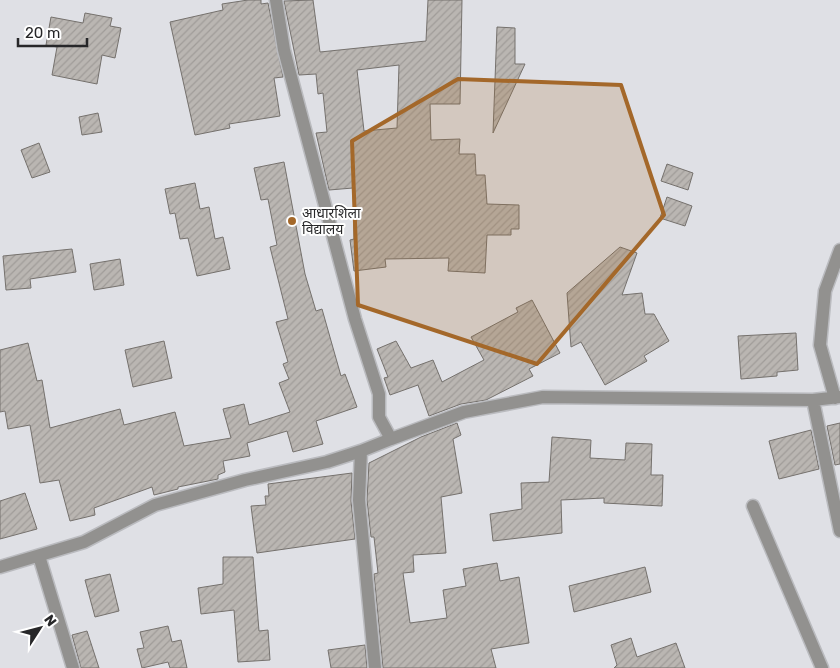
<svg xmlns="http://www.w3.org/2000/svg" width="840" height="668" viewBox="0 0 840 668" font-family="Rubik,'Noto Sans Devanagari',sans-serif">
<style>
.building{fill:url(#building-hatch);stroke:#75716d;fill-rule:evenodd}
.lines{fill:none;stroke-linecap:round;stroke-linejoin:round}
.minor-casing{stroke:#babbbf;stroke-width:15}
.minor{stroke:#92918f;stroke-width:12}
.marked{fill:#a4682a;fill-opacity:0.2;stroke:#a4682a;stroke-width:4;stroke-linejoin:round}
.poi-dot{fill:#a4682a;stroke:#fff;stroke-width:2}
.labels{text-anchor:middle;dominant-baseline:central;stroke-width:4;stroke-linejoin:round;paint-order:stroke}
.poi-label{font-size:14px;fill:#272729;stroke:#fff;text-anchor:start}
</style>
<defs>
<pattern id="building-hatch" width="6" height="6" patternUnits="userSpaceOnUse" patternTransform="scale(1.25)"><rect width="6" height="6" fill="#bab6b2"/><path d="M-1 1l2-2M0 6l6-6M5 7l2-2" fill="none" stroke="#a09c99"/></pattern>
</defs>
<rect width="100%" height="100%" fill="#dfe0e5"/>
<path class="building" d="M 248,0 L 261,0 L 261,4 L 268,3 L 283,77 L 274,78 L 280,116 L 229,124 L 230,128 L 195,135 L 170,22 L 223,10 L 222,4 Z
M 313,0 L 320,52 L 426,41 L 428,0 L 462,0 L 460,104 L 430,104 L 431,140 L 460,139 L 459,154 L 475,154 L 476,175 L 485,175 L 487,204 L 519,205 L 519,229 L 511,229 L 511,235 L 487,235 L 485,273 L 448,271 L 449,258 L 385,259 L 386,267 L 354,271 L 350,240 L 354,239 L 353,188 L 329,190 L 316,133 L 327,132 L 323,93 L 318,94 L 316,74 L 299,75 L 284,1 ZM 399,65 L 397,128 L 364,131 L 357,70 Z
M 85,13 L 112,18 L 110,26 L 121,28 L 115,58 L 102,55 L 97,84 L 52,75 L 57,47 L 46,45 L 51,17 L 83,23 Z
M 497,27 L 515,28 L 515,64 L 525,64 L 493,133 Z
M 98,113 L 102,132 L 82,135 L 79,117 Z
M 39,143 L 50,172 L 32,178 L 21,150 Z
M 284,162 L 305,274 L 316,311 L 322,309 L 341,376 L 345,374 L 357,407 L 316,421 L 323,444 L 293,452 L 287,431 L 247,443 L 250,456 L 223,461 L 225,472 L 218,475 L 218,479 L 178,487 L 178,489 L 154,495 L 152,487 L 94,508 L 95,515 L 70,521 L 59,480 L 40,483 L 30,425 L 8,429 L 5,411 L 0,412 L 0,350 L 28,343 L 37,381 L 42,380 L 50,428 L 120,409 L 124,425 L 175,412 L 184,446 L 231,438 L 223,409 L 244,404 L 249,425 L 290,412 L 279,383 L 289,379 L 283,364 L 288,362 L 276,322 L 288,319 L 270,247 L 277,245 L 268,199 L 261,200 L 254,168 Z
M 667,164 L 693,173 L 688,190 L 661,181 Z
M 195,183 L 200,209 L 209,207 L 215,239 L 223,237 L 230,269 L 197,276 L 188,238 L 180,239 L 175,213 L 170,214 L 165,189 Z
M 667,197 L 692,206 L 685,226 L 660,218 Z
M 620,247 L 637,253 L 622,295 L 642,293 L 645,314 L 654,314 L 669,341 L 644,356 L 647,361 L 605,385 L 581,342 L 571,347 L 567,293 Z
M 72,249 L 76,272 L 30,279 L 31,288 L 6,290 L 3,256 Z
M 120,259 L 124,285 L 94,290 L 90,264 Z
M 532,300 L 560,353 L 529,369 L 533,376 L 486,400 L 461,404 L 429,416 L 418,385 L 390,395 L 384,378 L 388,377 L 377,349 L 396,341 L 411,368 L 433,360 L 442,382 L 484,360 L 471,337 L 518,312 L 516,308 Z
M 796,333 L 798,370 L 777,372 L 777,376 L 741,379 L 738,336 Z
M 164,341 L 172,378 L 133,387 L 125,350 Z
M 457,423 L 461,435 L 453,439 L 462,493 L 441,497 L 446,553 L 413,555 L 414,572 L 403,573 L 410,623 L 447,618 L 443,590 L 466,586 L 463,569 L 497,563 L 500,581 L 519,577 L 529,643 L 491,649 L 496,668 L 383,668 L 374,574 L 378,573 L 374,537 L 371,537 L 367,500 L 369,463 L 421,437 Z
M 840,423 L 840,464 L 835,465 L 827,426 Z
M 811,430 L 819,469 L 779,479 L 769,441 Z
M 552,437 L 591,440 L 590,458 L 625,460 L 626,443 L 652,444 L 651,475 L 663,475 L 662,506 L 604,503 L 604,498 L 561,500 L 562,533 L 493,541 L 490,514 L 522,509 L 521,483 L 549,482 Z
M 352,473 L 351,501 L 355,539 L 257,553 L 251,506 L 266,505 L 265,496 L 269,496 L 268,484 Z
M 25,493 L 37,529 L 0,539 L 0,501 Z
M 223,557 L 253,557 L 259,631 L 268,630 L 270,660 L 238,662 L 234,610 L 201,614 L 198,588 L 223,584 Z
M 645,567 L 651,592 L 574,612 L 569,586 Z
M 110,574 L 119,611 L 95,617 L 85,580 Z
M 168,626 L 172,642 L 181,640 L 187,668 L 170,668 L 168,662 L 142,668 L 137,649 L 144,648 L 140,632 Z
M 87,631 L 99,668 L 81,668 L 72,635 Z
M 631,638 L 637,657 L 676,643 L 685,668 L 614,668 L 617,665 L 611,645 Z
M 365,645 L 367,668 L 331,668 L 328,650 Z"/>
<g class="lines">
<g class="minor-casing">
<path id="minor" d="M 276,0 L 284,50 L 355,319 L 379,394 L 379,417 L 391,439 L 361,451 L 359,500 L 375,668
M 835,398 L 820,345 L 825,291 L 840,250
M 813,400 L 840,531
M 391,439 L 464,412 L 543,397 L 813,400 L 840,397
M 753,506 L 822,668
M 39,556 L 73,668
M 0,567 L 84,542 L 155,505 L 245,480 L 327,462 L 361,451"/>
</g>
<use href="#minor" class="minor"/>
</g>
<path class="marked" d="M 458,79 L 621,85 L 664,215 L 537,364 L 358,305 L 352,141 Z"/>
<circle class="poi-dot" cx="292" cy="221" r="5"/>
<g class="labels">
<g class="poi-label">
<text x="302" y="213">आधारशिला<tspan x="302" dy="16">विद्यालय</tspan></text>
</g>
</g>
<g transform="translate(40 628) rotate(54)" stroke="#ffffff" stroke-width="4" paint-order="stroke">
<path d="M0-4L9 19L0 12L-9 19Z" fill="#272729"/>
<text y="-8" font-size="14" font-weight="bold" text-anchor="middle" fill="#272729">N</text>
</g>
<path d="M18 38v8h69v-8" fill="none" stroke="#272729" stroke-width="2.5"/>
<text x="25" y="38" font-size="15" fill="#272729" stroke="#ffffff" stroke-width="4" paint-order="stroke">20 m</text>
</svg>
